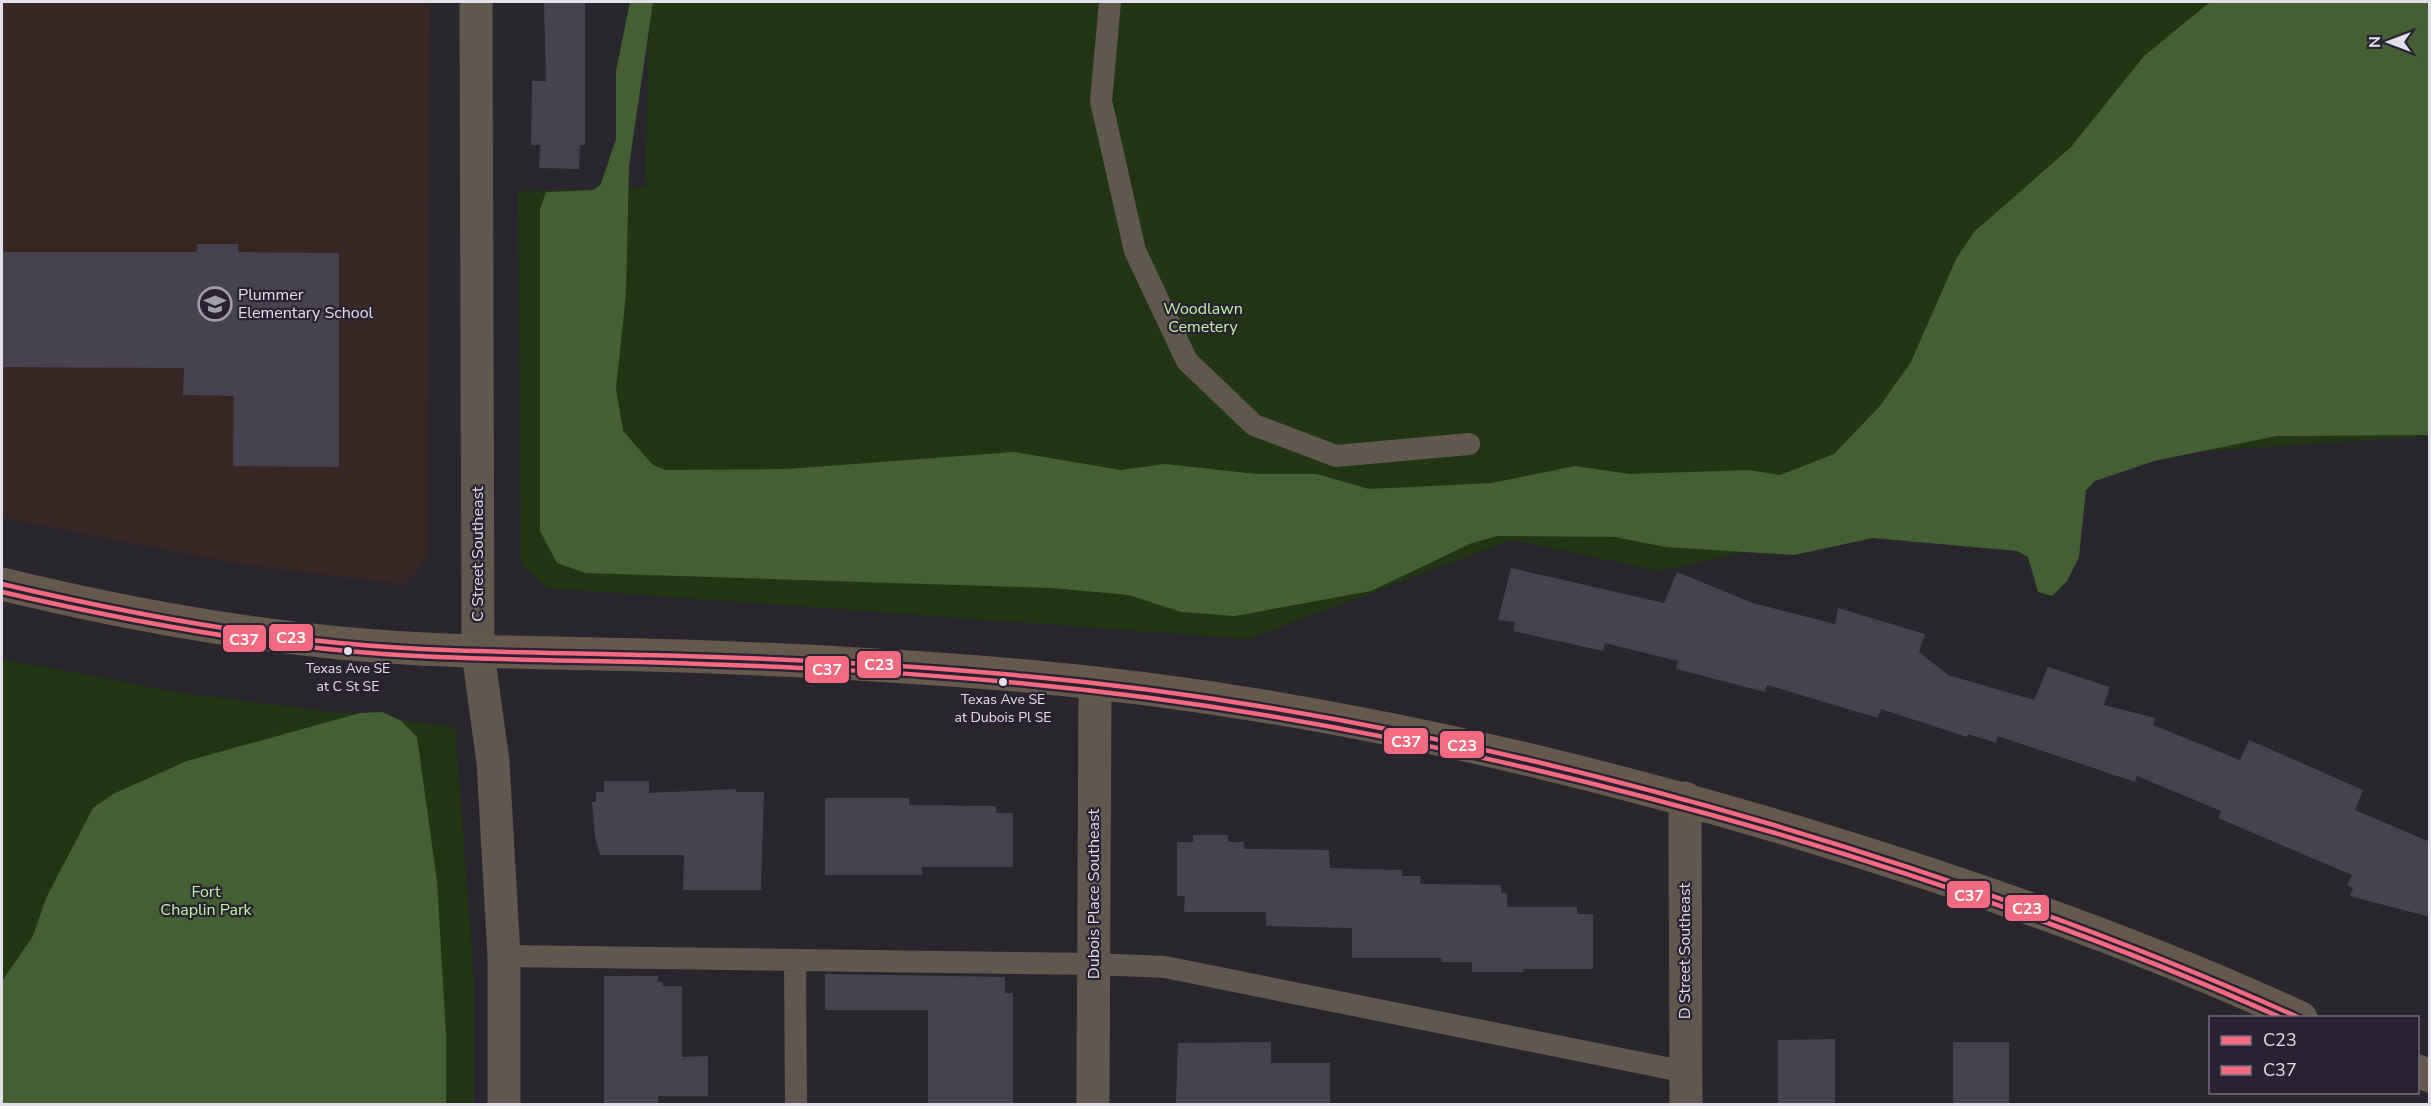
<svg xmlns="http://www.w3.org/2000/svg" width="2431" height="1106" viewBox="0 0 2431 1106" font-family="'Nunito Sans',sans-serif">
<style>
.education{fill:#382725}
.green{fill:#223613}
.forest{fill:#445f31}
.building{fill:#47424f}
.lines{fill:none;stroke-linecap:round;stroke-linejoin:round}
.lane{stroke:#60574e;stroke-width:22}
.street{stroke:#60574e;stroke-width:33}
.secondary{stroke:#64594c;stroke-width:33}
.bus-1-casing{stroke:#282232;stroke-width:9}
.bus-2-casing{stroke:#282232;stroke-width:9}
.bus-1{stroke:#f46a80;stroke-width:4.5}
.bus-2{stroke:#f46a80;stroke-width:4.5}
.bus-dot{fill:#e4e0eb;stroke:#282232;stroke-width:2}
.labels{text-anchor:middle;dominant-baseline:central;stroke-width:4.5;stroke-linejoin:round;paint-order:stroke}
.bus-label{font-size:14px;fill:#e4e0eb;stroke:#282232}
.poi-label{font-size:16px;fill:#e4e0eb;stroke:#282232;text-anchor:start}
.park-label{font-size:16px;fill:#c3f6a4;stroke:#282232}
.street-label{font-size:16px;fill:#e4e0eb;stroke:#282232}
.line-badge{stroke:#282232;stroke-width:2}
.badge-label{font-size:16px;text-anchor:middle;font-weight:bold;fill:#fff}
</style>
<rect width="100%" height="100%" fill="#29262e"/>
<path class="education" d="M 2,2 L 430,2 L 427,556 L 406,585 L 245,565 L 2,518 Z"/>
<path class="green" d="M 650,2 L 2429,2 L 2429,436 L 2192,452 L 1661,571 L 1512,540 L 1249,639 L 548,588 L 521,563 L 518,191 L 645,188 Z
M 2,659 L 188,694 L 455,727 L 474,980 L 474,1104 L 2,1104 Z"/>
<path class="forest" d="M 630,2 L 653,2 L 629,166 L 626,294 L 616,389 L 623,431 L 653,465 L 666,470 L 787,469 L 1014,452 L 1121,470 L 1165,464 L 1257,474 L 1317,474 L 1369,489 L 1492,483 L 1575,466 L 1630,474 L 1748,470 L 1780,475 L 1834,454 L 1880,406 L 1911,362 L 1956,259 L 1974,232 L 2071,147 L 2144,56 L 2210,2 L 2429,2 L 2429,435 L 2277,436 L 2154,461 L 2095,481 L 2086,490 L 2079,557 L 2067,581 L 2052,596 L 2038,592 L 2028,557 L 2017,551 L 1873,538 L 1794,555 L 1666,547 L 1615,537 L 1498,536 L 1472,543 L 1371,591 L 1235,616 L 1181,612 L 1129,595 L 1051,588 L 585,573 L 557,563 L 540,531 L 540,209 L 546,192 L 594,190 L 601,184 L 616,139 L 616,71 Z
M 382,712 L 400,720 L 417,737 L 437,881 L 446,1035 L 446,1104 L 2,1104 L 2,981 L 33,936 L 46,898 L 93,808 L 113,794 L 187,761 L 360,713 Z"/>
<path class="building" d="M 544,2 L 585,2 L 585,145 L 580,145 L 579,169 L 539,168 L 540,145 L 531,145 L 532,81 L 546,81 Z
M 197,244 L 238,244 L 238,252 L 339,253 L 339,467 L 233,466 L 234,396 L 183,395 L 184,368 L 2,367 L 2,252 L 197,252 Z
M 1511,568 L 1664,603 L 1677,572 L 1753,603 L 1835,624 L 1838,608 L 1925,634 L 1919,652 L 1948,675 L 2034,700 L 2048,667 L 2110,687 L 2104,705 L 2155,718 L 2153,725 L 2240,760 L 2249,740 L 2363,790 L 2355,810 L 2430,842 L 2430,917 L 2350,896 L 2353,888 L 2347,885 L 2352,875 L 2218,818 L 2221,811 L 2137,776 L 2135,782 L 1998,736 L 1996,743 L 1968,734 L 1967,737 L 1881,709 L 1878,718 L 1767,685 L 1765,692 L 1676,669 L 1678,661 L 1605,643 L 1603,651 L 1513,631 L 1515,622 L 1498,620 Z
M 604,781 L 649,781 L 649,793 L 736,789 L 736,792 L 764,792 L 761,890 L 683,890 L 684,855 L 600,855 L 595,837 L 592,802 L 596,802 L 596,792 L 604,792 Z
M 825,798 L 909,798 L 909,805 L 996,806 L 996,813 L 1013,813 L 1013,867 L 922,867 L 922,875 L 825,875 Z
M 1193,835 L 1228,835 L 1228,842 L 1244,842 L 1244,849 L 1329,850 L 1330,868 L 1402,870 L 1402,876 L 1421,876 L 1420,884 L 1501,885 L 1501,893 L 1507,893 L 1507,907 L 1577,907 L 1577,914 L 1593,914 L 1593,969 L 1524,969 L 1523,972 L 1472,972 L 1472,962 L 1441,962 L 1441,958 L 1352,958 L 1352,928 L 1266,926 L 1266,912 L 1184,912 L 1185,896 L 1177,896 L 1177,842 L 1193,842 Z
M 825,974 L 1005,977 L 1005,993 L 1013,993 L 1013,1104 L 928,1104 L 928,1010 L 825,1010 Z
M 604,976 L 658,976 L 658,982 L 663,982 L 663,986 L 682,986 L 682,1057 L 708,1056 L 708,1096 L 658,1096 L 658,1104 L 604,1104 Z
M 1835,1039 L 1835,1104 L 1778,1104 L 1778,1040 Z
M 1271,1042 L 1271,1063 L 1330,1063 L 1330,1104 L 1176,1104 L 1178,1043 Z
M 1953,1042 L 2009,1042 L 2009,1104 L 1953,1104 Z"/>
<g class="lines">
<path class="lane" d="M 1110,2 L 1101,101 L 1135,251 L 1187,361 L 1254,425 L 1336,456 L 1469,444
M 504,956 L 1094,964 L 1165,967 L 1686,1072
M 795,960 L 796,1104"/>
<path class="street" d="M 476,2 L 478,653 L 493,762 L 504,956 L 504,1104
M 1685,798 L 1686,1104
M 1093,1104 L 1095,683"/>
<path class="secondary" d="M 2,584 C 113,611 225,632 340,643 C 454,654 568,652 683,656 C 797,660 912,666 1026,676 C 1292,699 1557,759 1813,837 C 1980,888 2143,945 2301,1018
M 2418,1071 L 2430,1076"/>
<g class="bus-1-casing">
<path id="bus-1" d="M 2,584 C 113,610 226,632 340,643 C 442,653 545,652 647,655 C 773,658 900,664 1025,676 C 1277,699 1524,752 1767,823 C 1949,877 2127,940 2300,1018"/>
</g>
<g class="bus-2-casing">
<path id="bus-2" d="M 2,592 C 127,621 254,645 383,654 C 469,660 555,660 641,662 C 770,666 900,671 1028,684 C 1282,708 1530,762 1775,833 C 1947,884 2117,944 2282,1018"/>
</g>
<use href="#bus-1" class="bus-1"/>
<use href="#bus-2" class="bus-2"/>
</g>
<defs>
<g id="school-ring" transform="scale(1.725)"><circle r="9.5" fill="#282232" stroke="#a39fa9" stroke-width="1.5"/><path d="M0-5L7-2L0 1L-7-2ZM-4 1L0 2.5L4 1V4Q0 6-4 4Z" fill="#a39fa9"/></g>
</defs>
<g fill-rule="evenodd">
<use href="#school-ring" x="215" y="304"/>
</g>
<g class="bus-dot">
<circle cx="348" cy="651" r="5"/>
<circle cx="1003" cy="682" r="5"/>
</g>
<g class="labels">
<g class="bus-label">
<text x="348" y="668">Texas Ave SE<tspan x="348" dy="18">at C St SE</tspan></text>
<text x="1003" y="699">Texas Ave SE<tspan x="1003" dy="18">at Dubois Pl SE</tspan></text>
</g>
<g class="poi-label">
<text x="238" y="295">Plummer<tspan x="238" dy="18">Elementary School</tspan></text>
</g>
<g class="park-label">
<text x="1203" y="309">Woodlawn<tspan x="1203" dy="18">Cemetery</tspan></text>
<text x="206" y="892">Fort<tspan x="206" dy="18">Chaplin Park</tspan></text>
</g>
<g class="street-label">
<text transform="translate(478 554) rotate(-90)">C Street Southeast</text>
<text transform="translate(1094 894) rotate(-90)">Dubois Place Southeast</text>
<text transform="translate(1685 951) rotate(-90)">D Street Southeast</text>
</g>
</g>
<g class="line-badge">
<rect x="268" y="623" width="46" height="29" rx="6" fill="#f46a80"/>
<rect x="222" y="624" width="45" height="29" rx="6" fill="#f46a80"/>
<rect x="856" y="650" width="46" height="29" rx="6" fill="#f46a80"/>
<rect x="804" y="655" width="46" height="29" rx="6" fill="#f46a80"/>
<rect x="1383" y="727" width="46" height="28" rx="6" fill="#f46a80"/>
<rect x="1439" y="730" width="46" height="29" rx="6" fill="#f46a80"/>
<rect x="1946" y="880" width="45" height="29" rx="6" fill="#f46a80"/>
<rect x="2004" y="894" width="46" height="28" rx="6" fill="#f46a80"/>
</g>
<g class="badge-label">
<text x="291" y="643">C23</text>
<text x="244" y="645">C37</text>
<text x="879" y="670">C23</text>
<text x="827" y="675">C37</text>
<text x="1406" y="747">C37</text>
<text x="1462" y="751">C23</text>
<text x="1969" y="901">C37</text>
<text x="2027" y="914">C23</text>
</g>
<rect width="2431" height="1106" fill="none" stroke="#e4e0eb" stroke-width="6"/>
<rect x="2209" y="1016" width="210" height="78" fill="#282232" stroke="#736e7c" stroke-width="1.5"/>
<rect x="2221" y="1036" width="30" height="9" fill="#f46a80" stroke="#736e7c" stroke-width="1.5"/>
<text x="2263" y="1046" font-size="18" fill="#e4e0eb">C23</text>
<rect x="2221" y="1066" width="30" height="9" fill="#f46a80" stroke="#736e7c" stroke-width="1.5"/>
<text x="2263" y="1076" font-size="18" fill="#e4e0eb">C37</text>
<g transform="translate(2389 42) rotate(270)" stroke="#282232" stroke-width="4.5" paint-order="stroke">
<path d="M0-4.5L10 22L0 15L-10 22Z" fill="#e4e0eb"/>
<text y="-9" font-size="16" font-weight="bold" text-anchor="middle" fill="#e4e0eb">N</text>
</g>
</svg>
